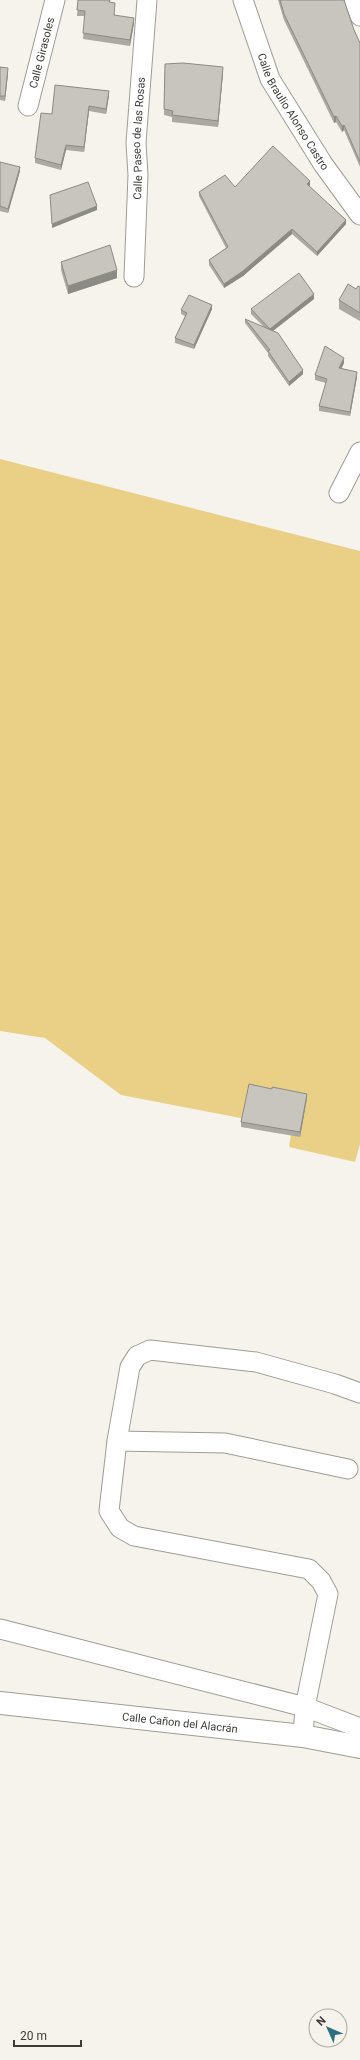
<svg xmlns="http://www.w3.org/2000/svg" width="360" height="2060" viewBox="0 0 360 2060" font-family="Roboto,sans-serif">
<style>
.green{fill:#ead087}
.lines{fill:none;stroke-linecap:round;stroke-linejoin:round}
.minor-casing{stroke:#9e9c95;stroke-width:21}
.secondary-casing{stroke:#9e9c95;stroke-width:24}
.minor{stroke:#fff;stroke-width:19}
.secondary{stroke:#fff;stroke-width:22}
.wall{fill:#aca9a3}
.shaded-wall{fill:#8c8a85}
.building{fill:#c8c5be;stroke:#8c8a85}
.labels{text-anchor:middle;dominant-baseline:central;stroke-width:3;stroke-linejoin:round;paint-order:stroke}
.street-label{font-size:11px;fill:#3c3b38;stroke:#f5f3ec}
</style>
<rect width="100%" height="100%" fill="#f5f3ec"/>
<path class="green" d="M 0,459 L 360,551 L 360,1144 L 355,1162 L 289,1147 L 292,1128 L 121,1095 L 45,1038 L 0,1031 Z"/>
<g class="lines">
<g class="minor-casing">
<g id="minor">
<path id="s1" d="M 243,0 L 270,79 L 323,164 L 360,215"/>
<path d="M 354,0 L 360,16"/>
<path id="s2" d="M 28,106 L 55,0"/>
<path id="s3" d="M 134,277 L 138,175 L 136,143 L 147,0"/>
<path d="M 339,493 L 360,452"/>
<path d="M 117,1441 L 225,1443 L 348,1469"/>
<path d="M 0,1629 L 305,1707 L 360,1728"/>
<path d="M 303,1736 L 305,1707 L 328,1594 L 321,1581 L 309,1569 L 134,1536 L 120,1528 L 109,1511 L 117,1441 L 130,1367 L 137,1356 L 150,1350 L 256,1362 L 335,1384 L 360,1393"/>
</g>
</g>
<g class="secondary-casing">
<g id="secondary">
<path id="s4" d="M 0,1703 L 303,1736 L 360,1747"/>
</g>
</g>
<use href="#minor" class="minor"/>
<use href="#secondary" class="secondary"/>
</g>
<path class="wall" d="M 78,0 L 110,0 L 110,2 L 115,15 L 134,23 L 130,46 L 83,39 L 85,16 L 77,16 Z
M 278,0 L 344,0 L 354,30 L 360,43 L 360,167 L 344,130 L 342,132 L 336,122 L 334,123 L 284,20 Z
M 165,64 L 223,73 L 218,127 L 172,122 L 172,117 L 164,115 Z
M 0,67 L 8,73 L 5,101 L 0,100 Z
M 109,95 L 106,114 L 89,111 L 84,152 L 66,150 L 61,170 L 35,163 L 35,158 L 52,114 Z
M 0,162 L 20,171 L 8,213 L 0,211 Z
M 310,185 L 309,186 L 346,224 L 317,256 L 292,234 L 243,276 L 224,288 L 209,265 L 209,260 L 226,248 L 199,196 L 199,192 L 235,187 Z
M 61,262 L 117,278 L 68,294 L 61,270 Z
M 360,287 L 360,321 L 339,309 L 339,300 L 356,289 Z
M 314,299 L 273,331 L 303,374 L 289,386 L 268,356 L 268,353 L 245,323 L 245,319 L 265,328 L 251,314 L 251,309 Z
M 212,309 L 194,349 L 175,343 L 175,338 L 185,316 L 181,314 L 181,310 Z
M 344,363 L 342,368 L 357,377 L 350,416 L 319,411 L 319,406 L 326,383 L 315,380 L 315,375 Z
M 272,1089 L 307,1098 L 300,1137 L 241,1127 L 241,1122 Z"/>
<path class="shaded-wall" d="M 134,18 L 134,23 L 130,46 L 130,40 Z
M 223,67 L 223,73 L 218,127 L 218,121 Z
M 8,68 L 8,73 L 5,101 L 5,96 Z
M 109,91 L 109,95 L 106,114 L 106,109 Z
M 89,106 L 89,111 L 84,152 L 84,147 Z
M 336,116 L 336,122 L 334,123 L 334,117 Z
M 344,125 L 344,130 L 342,132 L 342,126 Z
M 66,145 L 66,150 L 61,170 L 61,165 Z
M 20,167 L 20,171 L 8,213 L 8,209 Z
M 310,181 L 310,185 L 307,189 L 307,184 Z
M 97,206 L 97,210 L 52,228 L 52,224 Z
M 346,220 L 346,224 L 317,256 L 317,252 Z
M 292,229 L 292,234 L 243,276 L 224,288 L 224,284 Z
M 117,270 L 117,278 L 68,294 L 68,286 Z
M 314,294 L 314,299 L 270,333 L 270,329 Z
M 212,305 L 212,309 L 194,349 L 194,345 Z
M 344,358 L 344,363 L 339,372 L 339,368 Z
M 303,370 L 303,374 L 289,386 L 289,382 Z
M 357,372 L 357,377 L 350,416 L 350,412 Z
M 307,1094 L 307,1098 L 300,1137 L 300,1132 Z"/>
<path class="building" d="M 78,0 L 110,0 L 109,2 L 115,3 L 114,15 L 134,18 L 130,40 L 83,33 L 85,11 L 77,10 Z
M 280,0 L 344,0 L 354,30 L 360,43 L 360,162 L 344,125 L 342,126 L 336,116 L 334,117 L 284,14 Z
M 183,63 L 223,67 L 218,121 L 172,115 L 173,111 L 164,109 L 165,64 Z
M 0,67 L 8,68 L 5,96 L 0,96 Z
M 55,85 L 109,91 L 106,109 L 89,106 L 84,147 L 66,145 L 61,165 L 35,158 L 41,113 L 52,114 Z
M 273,146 L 310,181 L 307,184 L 346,220 L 317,252 L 292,229 L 243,271 L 224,284 L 209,260 L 228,247 L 199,192 L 225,175 L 235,187 Z
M 0,162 L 20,167 L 8,209 L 0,206 Z
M 88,182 L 97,206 L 52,224 L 50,195 Z
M 110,245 L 117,270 L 68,286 L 61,262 Z
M 299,273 L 314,294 L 270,329 L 251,309 Z
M 348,284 L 356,289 L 358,286 L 360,287 L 360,313 L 339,300 Z
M 189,295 L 212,305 L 194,345 L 175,338 L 187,313 L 181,310 Z
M 245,319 L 278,333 L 303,370 L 289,382 L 268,351 L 270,350 Z
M 325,346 L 344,358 L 339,368 L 357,372 L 350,412 L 319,406 L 327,379 L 315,375 Z
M 249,1084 L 272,1089 L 272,1087 L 307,1094 L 300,1132 L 241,1122 Z"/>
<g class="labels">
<g class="street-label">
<text stroke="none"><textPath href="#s2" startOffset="55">Calle Girasoles</textPath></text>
<text stroke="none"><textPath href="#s1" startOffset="123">Calle Braulio Alonso Castro</textPath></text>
<text stroke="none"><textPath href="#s3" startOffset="139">Calle Paseo de las Rosas</textPath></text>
<text stroke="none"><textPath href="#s4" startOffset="181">Calle Cañon del Alacrán</textPath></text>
</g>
</g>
<g transform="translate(328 2028) rotate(315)"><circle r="19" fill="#f5f3ec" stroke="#aba9a4"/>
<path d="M0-3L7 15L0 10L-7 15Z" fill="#2d6f81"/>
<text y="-6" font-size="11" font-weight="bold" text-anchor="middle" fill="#3c3b38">N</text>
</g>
<path d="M14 2040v6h67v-6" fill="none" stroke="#3c3b38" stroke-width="2"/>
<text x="20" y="2040" font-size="12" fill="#3c3b38" stroke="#f5f3ec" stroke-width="3" paint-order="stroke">20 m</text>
</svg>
